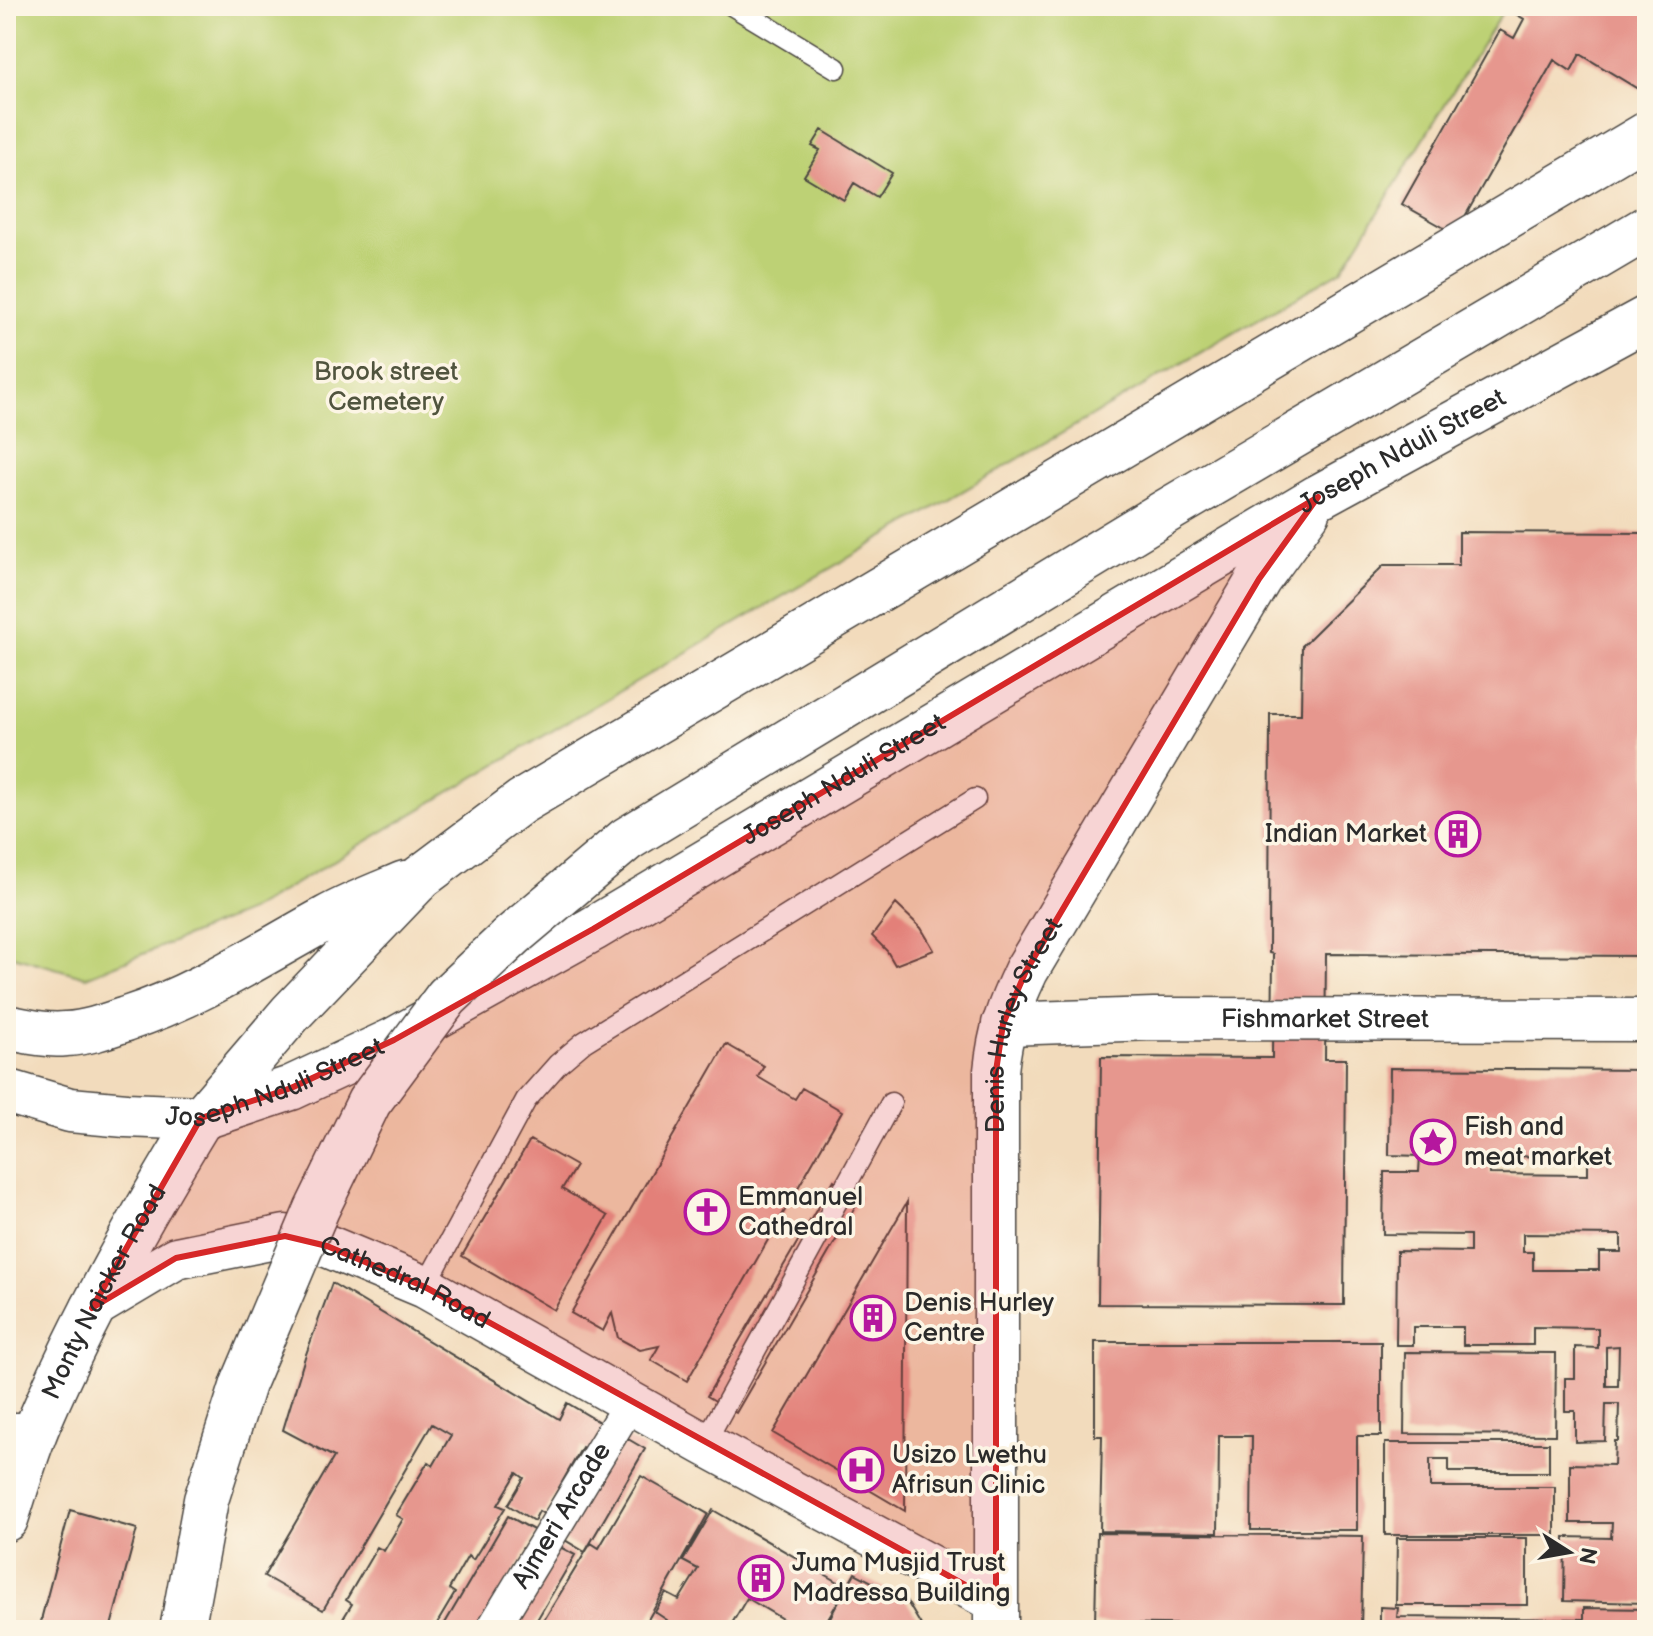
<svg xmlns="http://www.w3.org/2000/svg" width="1653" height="1636" viewBox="0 0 1653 1636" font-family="'Balsamiq Sans',sans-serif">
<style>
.green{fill:#bdd175;stroke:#747e50;stroke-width:2}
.building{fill:#e6978e;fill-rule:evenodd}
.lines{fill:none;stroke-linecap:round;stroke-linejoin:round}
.service-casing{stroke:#494541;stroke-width:23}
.pedestrian-casing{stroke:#494541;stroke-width:35}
.minor-casing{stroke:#494541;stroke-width:45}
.tertiary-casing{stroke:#494541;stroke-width:47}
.primary-casing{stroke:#494541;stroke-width:47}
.motorway-casing{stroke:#494541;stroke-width:47}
.service{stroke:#fff;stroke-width:20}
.pedestrian{stroke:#fff;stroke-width:32}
.minor{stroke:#fff;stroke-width:42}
.tertiary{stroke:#fff;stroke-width:44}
.primary{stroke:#fff;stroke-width:44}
.motorway{stroke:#fff;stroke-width:44}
.motorway-bridge-casing{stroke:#494541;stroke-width:47;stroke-linecap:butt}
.motorway-bridge{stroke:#fff;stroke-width:44}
.marked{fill:#d62828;fill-opacity:0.2;stroke:#d62828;stroke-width:6;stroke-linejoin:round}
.labels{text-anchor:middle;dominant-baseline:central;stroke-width:7;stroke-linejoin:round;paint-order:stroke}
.park-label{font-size:26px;fill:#50543e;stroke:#fcf5e5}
.street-label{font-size:26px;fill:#2b2b2b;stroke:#fcf5e5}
.poi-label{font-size:26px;fill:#2b2b2b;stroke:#fcf5e5;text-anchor:start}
</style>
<rect width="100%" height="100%" fill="#fcf5e5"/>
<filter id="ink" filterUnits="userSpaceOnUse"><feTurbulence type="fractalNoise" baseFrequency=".0125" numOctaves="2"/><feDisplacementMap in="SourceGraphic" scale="16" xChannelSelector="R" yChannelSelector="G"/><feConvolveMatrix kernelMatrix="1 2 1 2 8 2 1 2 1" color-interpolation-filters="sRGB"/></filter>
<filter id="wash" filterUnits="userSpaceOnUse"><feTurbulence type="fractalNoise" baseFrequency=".006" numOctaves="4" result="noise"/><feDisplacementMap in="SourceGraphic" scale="32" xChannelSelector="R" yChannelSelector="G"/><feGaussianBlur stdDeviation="1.8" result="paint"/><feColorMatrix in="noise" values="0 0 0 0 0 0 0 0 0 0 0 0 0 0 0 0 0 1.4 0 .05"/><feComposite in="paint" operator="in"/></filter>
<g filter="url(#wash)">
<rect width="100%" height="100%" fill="#f2dbbc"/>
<path class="green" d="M 6,6 L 1488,6 L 1501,14 L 1342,270 L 584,712 L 249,911 L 86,977 L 6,954 Z"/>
<g id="blocks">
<path class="building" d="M 1502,6 L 1647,6 L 1647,83 L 1638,89 L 1580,54 L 1571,71 L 1554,60 L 1455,234 L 1402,204 L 1500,30 L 1514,38 L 1524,19 Z
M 822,130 L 892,173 L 877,197 L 854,183 L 844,200 L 804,176 L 820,150 L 812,146 Z
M 1459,532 L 1647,533 L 1647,956 L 1326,954 L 1325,1059 L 1346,1059 L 1344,1305 L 1098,1304 L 1101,1057 L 1272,1058 L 1273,954 L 1269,953 L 1270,714 L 1301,714 L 1302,646 L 1384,565 L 1459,565 Z
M 896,904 L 921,928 L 934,950 L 895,965 L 887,951 L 872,936 Z
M 726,1044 L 764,1066 L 758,1077 L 795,1099 L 802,1088 L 842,1111 L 687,1381 L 651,1360 L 659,1346 L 640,1350 L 618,1338 L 612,1313 L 603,1331 L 571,1313 Z
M 1390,1068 L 1647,1070 L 1647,1603 L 1564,1601 L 1565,1537 L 1611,1538 L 1612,1523 L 1570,1523 L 1570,1464 L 1614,1465 L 1615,1441 L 1618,1441 L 1619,1404 L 1606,1404 L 1605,1441 L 1575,1442 L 1575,1411 L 1565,1411 L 1565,1378 L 1575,1378 L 1575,1347 L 1598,1348 L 1598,1328 L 1533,1327 L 1533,1345 L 1463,1345 L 1463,1327 L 1413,1327 L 1413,1345 L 1396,1345 L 1397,1251 L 1470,1252 L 1470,1235 L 1383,1234 L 1384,1172 L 1419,1172 L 1420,1156 L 1389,1155 ZM 1490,1156 L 1588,1157 L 1588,1175 L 1490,1174 ZM 1523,1234 L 1621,1235 L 1621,1252 L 1599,1252 L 1599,1270 L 1533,1270 L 1533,1252 L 1523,1252 ZM 1619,1346 L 1618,1386 L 1606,1386 L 1606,1347 Z
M 530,1140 L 576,1166 L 562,1189 L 608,1216 L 554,1310 L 462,1256 Z
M 834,1180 L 861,1197 L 736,1413 L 707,1396 Z
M 907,1202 L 905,1511 L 773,1433 Z
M 332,1283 L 559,1419 L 567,1403 L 645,1449 L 585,1552 L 560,1537 L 600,1457 L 582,1447 L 544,1514 L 539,1511 L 534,1521 L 508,1505 L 524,1478 L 517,1473 L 498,1505 L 505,1508 L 473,1560 L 468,1556 L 449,1589 L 455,1593 L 433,1630 L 336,1630 L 352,1604 L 346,1600 L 377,1547 L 384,1551 L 403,1519 L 396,1515 L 428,1462 L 433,1466 L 451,1435 L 432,1424 L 323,1610 L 264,1576 L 334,1457 L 283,1430 L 305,1357 Z
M 1095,1342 L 1381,1342 L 1381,1436 L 1357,1436 L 1357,1530 L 1251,1530 L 1252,1436 L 1219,1436 L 1218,1533 L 1100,1531 L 1102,1436 L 1095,1436 Z
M 1405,1352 L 1556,1353 L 1555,1435 L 1404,1434 Z
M 1385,1443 L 1549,1443 L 1549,1472 L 1449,1472 L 1449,1459 L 1430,1459 L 1430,1487 L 1555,1487 L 1555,1535 L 1385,1535 Z
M 641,1476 L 708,1514 L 642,1630 L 538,1630 L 591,1543 L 599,1548 Z
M 70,1510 L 137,1529 L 110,1630 L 40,1630 L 42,1616 Z
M 713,1510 L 847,1587 L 855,1573 L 906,1600 L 924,1630 L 826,1630 L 824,1629 L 842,1595 L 821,1630 L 801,1630 L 747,1598 L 728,1630 L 662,1630 L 667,1620 L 655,1612 L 666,1593 L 679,1600 L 698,1569 L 683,1561 Z
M 508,1516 L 537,1532 L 480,1630 L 441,1630 Z
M 1097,1533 L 1363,1536 L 1361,1630 L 1354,1630 L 1354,1627 L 1095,1623 Z
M 1397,1538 L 1527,1538 L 1527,1605 L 1396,1605 Z
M 549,1541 L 575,1555 L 531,1630 L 495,1630 Z
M 1380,1607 L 1398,1608 L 1397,1617 L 1584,1619 L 1584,1608 L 1647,1609 L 1647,1630 L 1380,1630 Z"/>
</g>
</g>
<g filter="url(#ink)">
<use href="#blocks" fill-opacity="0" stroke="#494541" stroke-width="2"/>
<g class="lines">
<g class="service-casing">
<path id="service" d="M 733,6 L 836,68
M 425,1287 L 526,1100 L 558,1064 L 584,1042 L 975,799
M 6,1423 L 38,1423
M 704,1444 L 891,1103"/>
</g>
<g class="pedestrian-casing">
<g id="pedestrian">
<path id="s1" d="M 492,1630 L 630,1403"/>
</g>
</g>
<g class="minor-casing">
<g id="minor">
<path id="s2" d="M 1003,1024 L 1154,1019 L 1647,1020"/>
<path id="s3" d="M 92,1308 L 176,1258 L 285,1236 L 327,1246 L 425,1287 L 704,1444 L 996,1602"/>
</g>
</g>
<g class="tertiary-casing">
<g id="tertiary">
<path id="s4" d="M 6,1091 L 70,1110 L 126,1115 L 201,1118 L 291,1088 L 394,1040 L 593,929 L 1318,497 L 1647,318"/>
<path id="s5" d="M 996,1630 L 996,1071 C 1000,1031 1009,1007 1026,971 L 1259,579 L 1308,512"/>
</g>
</g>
<g class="primary-casing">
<g id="primary">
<path id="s6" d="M 6,1519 C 17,1486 26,1452 40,1420 C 85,1315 142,1215 201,1118"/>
</g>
</g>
<g class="motorway-casing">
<path id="motorway" d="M 6,1027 C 26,1031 46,1036 66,1034 C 87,1033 106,1026 126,1019 C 197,996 261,954 327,918 C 352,904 379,894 405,883
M 201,1118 L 290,1014 L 421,877 L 521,802 L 1647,134"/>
</g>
<use href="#service" class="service"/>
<use href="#pedestrian" class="pedestrian"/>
<use href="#minor" class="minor"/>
<use href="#tertiary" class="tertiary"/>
<use href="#primary" class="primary"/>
<use href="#motorway" class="motorway"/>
<g class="motorway-bridge-casing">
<path id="motorway-bridge" d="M 182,1630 L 206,1500 L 243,1384 L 317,1209 L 369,1102 L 447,997 L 513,935 L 627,839 L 1165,512 L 1647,228"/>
</g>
<use href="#motorway-bridge" class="motorway-bridge"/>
</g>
</g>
<path class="marked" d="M 1318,497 L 1259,579 L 1026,971 L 1003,1024 L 996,1071 L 996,1602 L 425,1287 L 327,1246 L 285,1236 L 176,1258 L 92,1308 L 201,1118 L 291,1088 L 394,1040 L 593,929 Z"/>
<defs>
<g id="building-ring" transform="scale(2.3)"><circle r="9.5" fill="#fcf5e5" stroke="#b5179e" stroke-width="1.5"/><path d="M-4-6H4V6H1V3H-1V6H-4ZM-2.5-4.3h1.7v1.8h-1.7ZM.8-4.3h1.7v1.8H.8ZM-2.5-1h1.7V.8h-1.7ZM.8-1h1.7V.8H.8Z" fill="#b5179e"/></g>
<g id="sight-ring" transform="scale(2.3)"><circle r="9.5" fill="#fcf5e5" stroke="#b5179e" stroke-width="1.5"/><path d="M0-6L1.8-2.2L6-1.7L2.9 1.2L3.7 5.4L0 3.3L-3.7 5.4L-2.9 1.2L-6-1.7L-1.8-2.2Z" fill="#b5179e"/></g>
<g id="church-ring" transform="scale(2.3)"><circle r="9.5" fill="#fcf5e5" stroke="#b5179e" stroke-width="1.5"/><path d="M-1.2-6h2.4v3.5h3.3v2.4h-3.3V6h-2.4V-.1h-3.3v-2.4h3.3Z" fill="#b5179e"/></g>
<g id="hospital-ring" transform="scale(2.3)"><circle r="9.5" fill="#fcf5e5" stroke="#b5179e" stroke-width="1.5"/><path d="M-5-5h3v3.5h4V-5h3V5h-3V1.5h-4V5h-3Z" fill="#b5179e"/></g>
</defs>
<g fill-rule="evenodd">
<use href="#building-ring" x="1458" y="834"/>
<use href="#sight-ring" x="1433" y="1142"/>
<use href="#church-ring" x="707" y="1212"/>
<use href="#building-ring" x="873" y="1318"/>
<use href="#hospital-ring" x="861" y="1470"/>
<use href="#building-ring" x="761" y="1578"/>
</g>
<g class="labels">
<g class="park-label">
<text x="386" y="372">Brook street<tspan x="386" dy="30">Cemetery</tspan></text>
</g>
<g class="street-label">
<text stroke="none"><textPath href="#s4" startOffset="1574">Joseph Nduli Street</textPath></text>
<text stroke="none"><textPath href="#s4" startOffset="926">Joseph Nduli Street</textPath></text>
<text stroke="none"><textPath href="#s2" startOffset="322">Fishmarket Street</textPath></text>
<text stroke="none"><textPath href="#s5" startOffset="610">Denis Hurley Street</textPath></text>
<text stroke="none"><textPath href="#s4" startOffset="278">Joseph Nduli Street</textPath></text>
<text stroke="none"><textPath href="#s3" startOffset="338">Cathedral Road</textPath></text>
<text stroke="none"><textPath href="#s6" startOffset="248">Monty Naicker Road</textPath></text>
<text stroke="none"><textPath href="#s1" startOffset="134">Ajmeri Arcade</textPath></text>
</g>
<g class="poi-label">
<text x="1427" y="834" text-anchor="end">Indian Market</text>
<text x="1464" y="1127">Fish and<tspan x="1464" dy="30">meat market</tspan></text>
<text x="738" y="1197">Emmanuel<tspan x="738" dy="30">Cathedral</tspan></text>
<text x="904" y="1303">Denis Hurley<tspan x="904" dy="30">Centre</tspan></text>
<text x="892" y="1455">Usizo Lwethu<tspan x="892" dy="30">Afrisun Clinic</tspan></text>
<text x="792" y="1563">Juma Musjid Trust<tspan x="792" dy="30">Madressa Building</tspan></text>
</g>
</g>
<rect width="1653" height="1636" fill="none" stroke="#fcf5e5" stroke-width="32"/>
<g transform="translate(1569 1552) rotate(101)" stroke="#fcf5e5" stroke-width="6" paint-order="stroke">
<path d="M0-6L14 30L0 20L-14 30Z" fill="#2b2b2b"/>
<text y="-12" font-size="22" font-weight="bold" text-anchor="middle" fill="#2b2b2b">N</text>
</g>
</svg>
